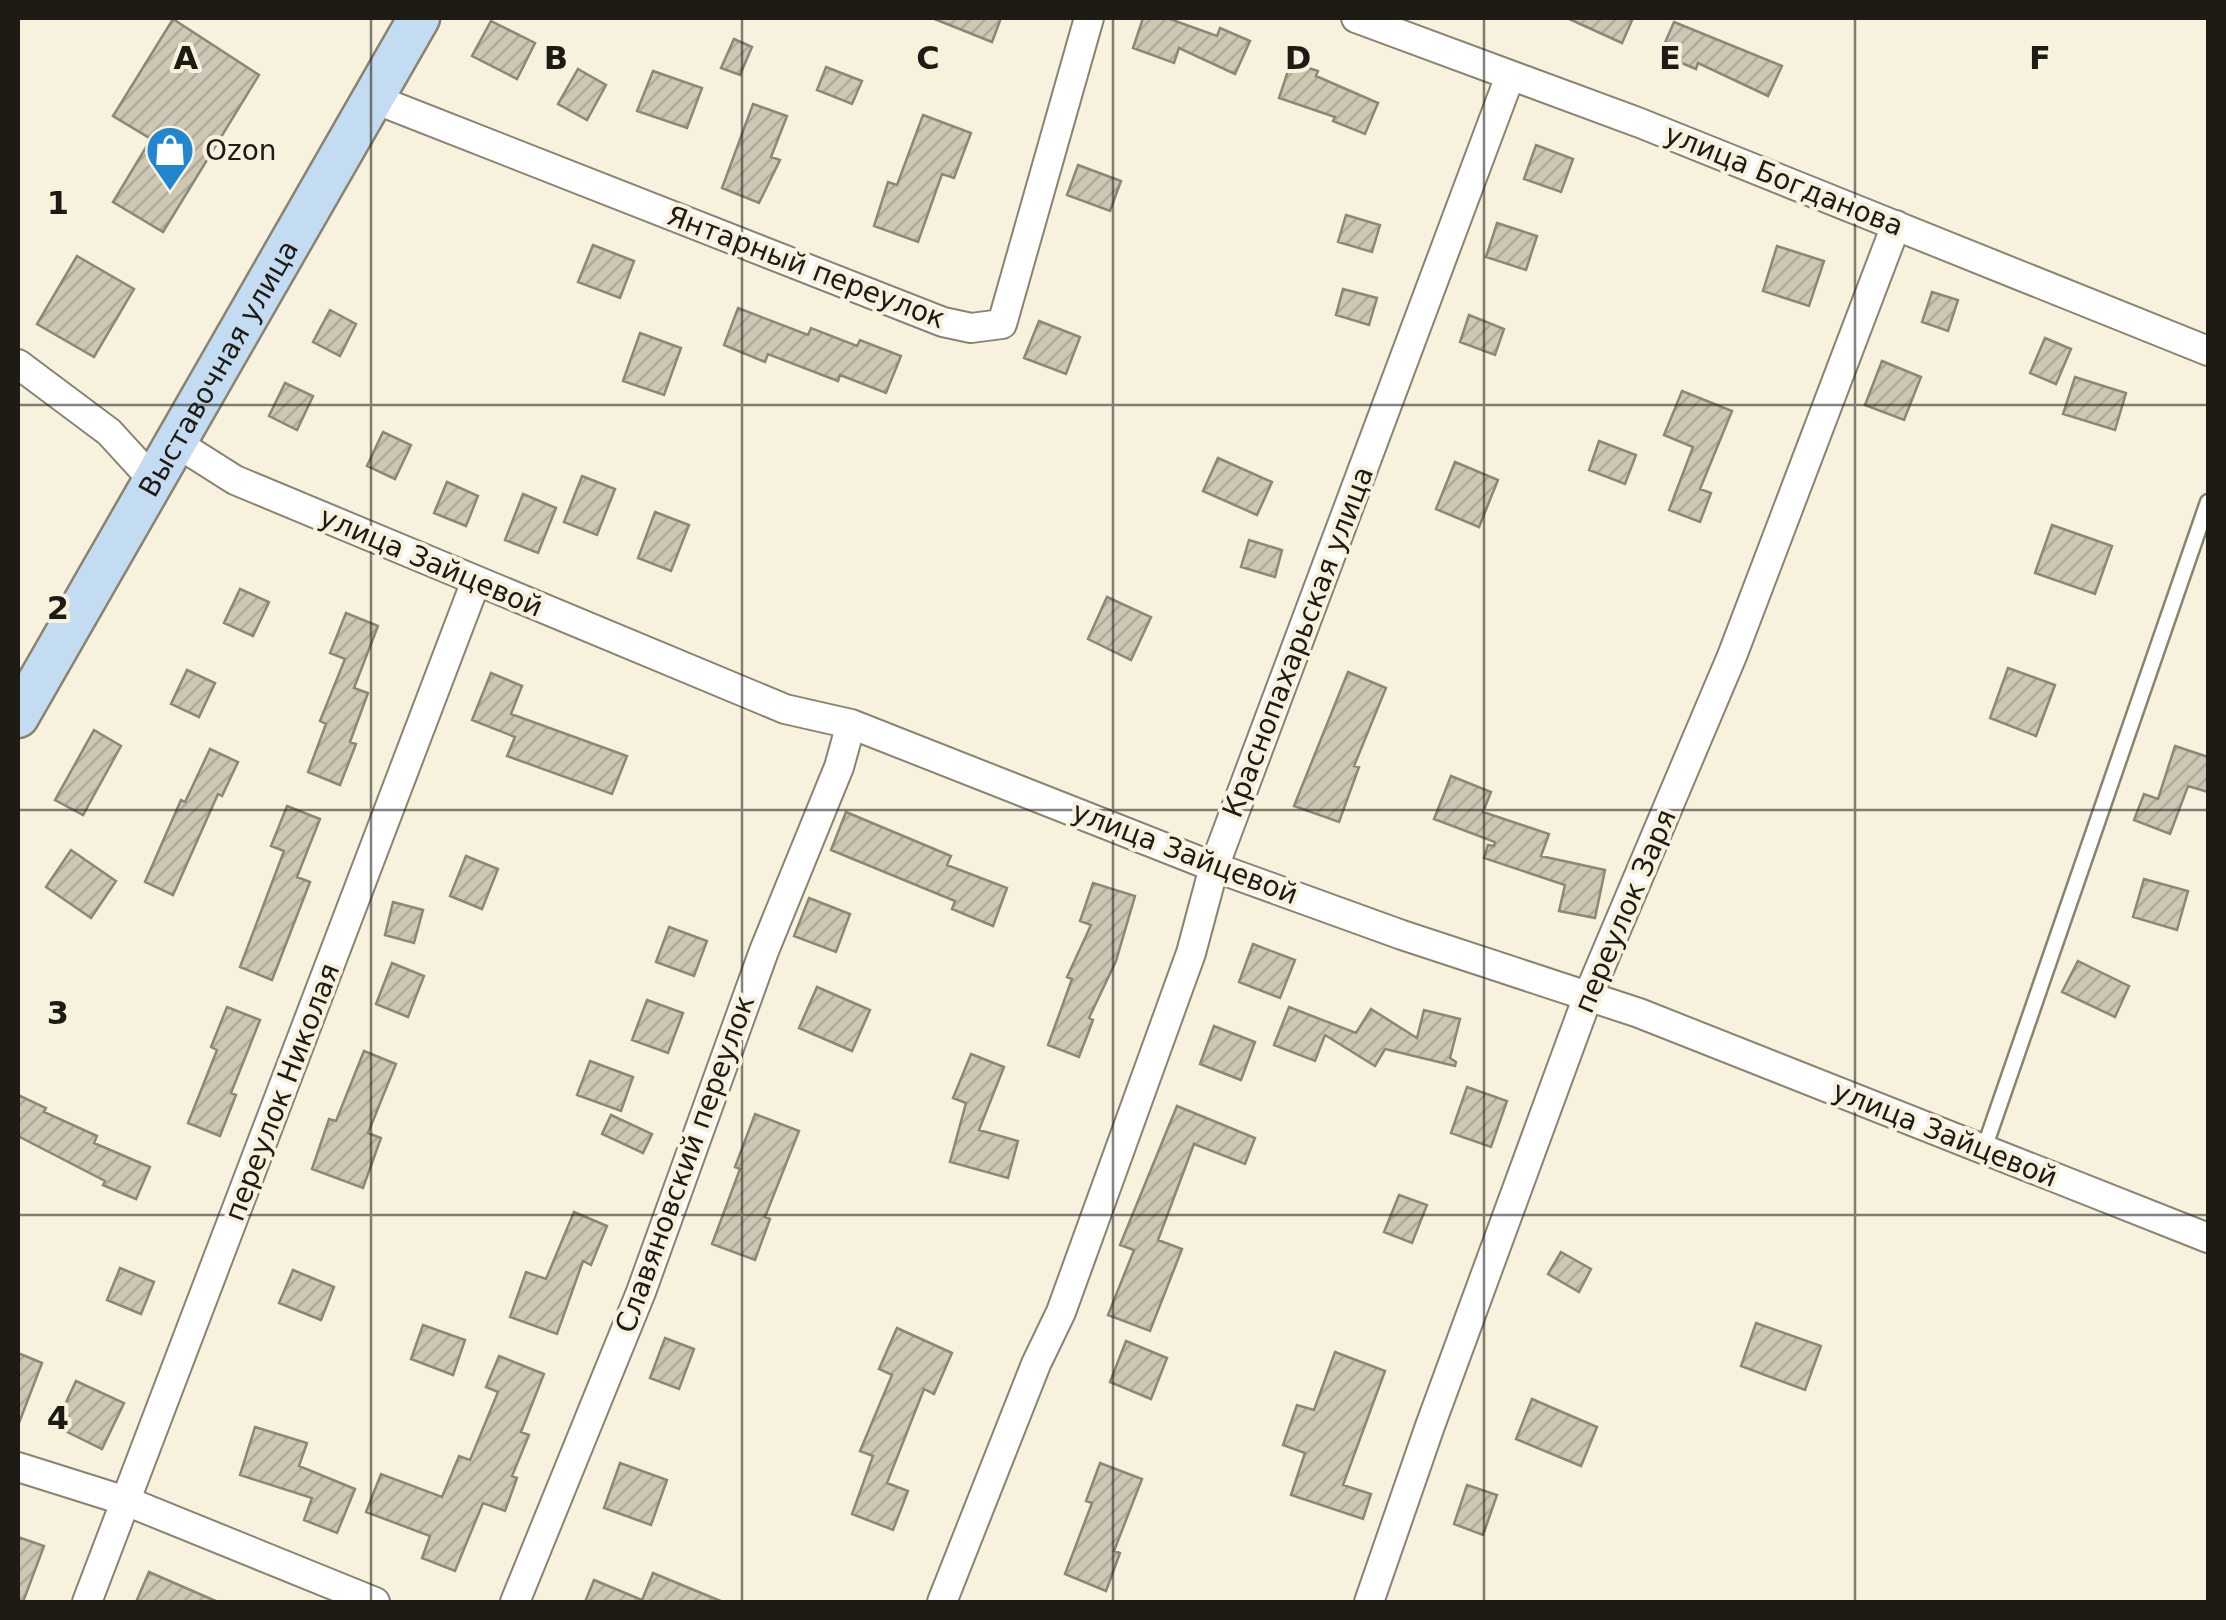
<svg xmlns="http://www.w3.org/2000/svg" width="2226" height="1620" viewBox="0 0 2226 1620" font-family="'DejaVu Sans',sans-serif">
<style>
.building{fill:url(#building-hatch);stroke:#8d8776;stroke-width:2.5}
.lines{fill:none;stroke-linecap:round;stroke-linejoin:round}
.lane-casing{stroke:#898372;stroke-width:19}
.street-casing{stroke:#898372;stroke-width:32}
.secondary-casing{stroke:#898372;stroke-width:45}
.lane{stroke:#fff;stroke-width:14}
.street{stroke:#fff;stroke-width:28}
.secondary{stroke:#c4dcf1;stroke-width:40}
.grid{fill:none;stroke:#1e1b15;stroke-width:2.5;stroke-opacity:0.55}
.labels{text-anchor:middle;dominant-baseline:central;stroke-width:8;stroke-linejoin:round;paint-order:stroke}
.poi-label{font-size:28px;fill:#1e1b15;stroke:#f7f1dd;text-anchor:start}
.street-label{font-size:28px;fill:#1e1b15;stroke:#f7f1dd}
.grid-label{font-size:32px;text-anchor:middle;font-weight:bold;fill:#1e1b15;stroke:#f7f1dd;stroke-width:8;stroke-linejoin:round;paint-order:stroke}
</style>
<defs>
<pattern id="building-hatch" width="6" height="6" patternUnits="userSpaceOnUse" patternTransform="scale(2.5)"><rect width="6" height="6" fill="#cdc7b4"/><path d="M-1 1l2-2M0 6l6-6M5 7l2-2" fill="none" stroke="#b0aa9a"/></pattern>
</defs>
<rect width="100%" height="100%" fill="#f7f1dd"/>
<path class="building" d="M 932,18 L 1001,18 L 992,42 Z
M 1143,18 L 1167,18 L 1217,36 L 1220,28 L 1250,41 L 1235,74 L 1179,48 L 1174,63 L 1133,48 Z
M 1567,18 L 1633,18 L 1622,43 Z
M 173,19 L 259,75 L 163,232 L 113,202 L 151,139 L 113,116 Z
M 491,21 L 535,43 L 517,79 L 472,56 Z
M 1674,22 L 1782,66 L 1768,96 L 1698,63 L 1696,69 L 1660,54 Z
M 734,39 L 752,47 L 740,75 L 721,68 Z
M 1291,62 L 1318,71 L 1316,76 L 1378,103 L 1365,134 L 1333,121 L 1335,117 L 1279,98 Z
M 826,67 L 862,81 L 852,104 L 817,90 Z
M 578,69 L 606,85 L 587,120 L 558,104 Z
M 653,71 L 702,88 L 687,128 L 637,111 Z
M 753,104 L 787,116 L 771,157 L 780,160 L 759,203 L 722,188 Z
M 923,115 L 971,133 L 954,178 L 942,174 L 918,242 L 874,226 L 888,182 L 897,185 Z
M 1536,145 L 1573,159 L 1561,192 L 1524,179 Z
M 1078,165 L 1121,181 L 1110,211 L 1067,195 Z
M 1346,215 L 1380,225 L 1372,252 L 1338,242 Z
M 1497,223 L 1537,236 L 1526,270 L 1486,257 Z
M 593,245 L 634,261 L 620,298 L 578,282 Z
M 1777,246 L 1824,261 L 1809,306 L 1763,291 Z
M 77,256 L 134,289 L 94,357 L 37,324 Z
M 1343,289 L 1377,298 L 1369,325 L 1336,315 Z
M 1932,292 L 1958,300 L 1948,331 L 1922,322 Z
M 738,308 L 808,335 L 811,328 L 857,346 L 860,340 L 901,356 L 886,393 L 840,375 L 838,381 L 768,354 L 765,362 L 724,345 Z
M 330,310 L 356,324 L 340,356 L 313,342 Z
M 1469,315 L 1504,329 L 1495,355 L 1460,342 Z
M 1039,321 L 1080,337 L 1066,374 L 1024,358 Z
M 640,333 L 681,348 L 664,395 L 623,381 Z
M 2045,338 L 2071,349 L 2056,384 L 2030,373 Z
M 1882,361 L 1921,377 L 1904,420 L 1865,405 Z
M 2075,377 L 2126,393 L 2115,430 L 2063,414 Z
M 285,383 L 313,396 L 297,430 L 269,416 Z
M 1682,391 L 1732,411 L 1700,489 L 1711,493 L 1700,522 L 1669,510 L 1693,447 L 1664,435 Z
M 383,432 L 411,445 L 395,479 L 367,466 Z
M 1599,441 L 1636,455 L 1625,484 L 1589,470 Z
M 1218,458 L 1272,482 L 1257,515 L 1203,491 Z
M 1455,462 L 1498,480 L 1479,527 L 1436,509 Z
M 582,476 L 615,489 L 597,535 L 564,522 Z
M 447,482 L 478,496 L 466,526 L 434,513 Z
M 523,494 L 556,508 L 538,553 L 505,540 Z
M 655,512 L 689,525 L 671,571 L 638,558 Z
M 2052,525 L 2112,546 L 2095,594 L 2035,573 Z
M 1249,540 L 1282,550 L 1275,577 L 1241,567 Z
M 240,589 L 269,602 L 253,636 L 224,623 Z
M 1107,597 L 1151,617 L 1131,660 L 1088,639 Z
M 346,613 L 378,626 L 354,688 L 368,693 L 350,742 L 356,744 L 340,785 L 308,772 L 326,724 L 320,721 L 345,659 L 330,653 Z
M 2008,668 L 2055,685 L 2036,736 L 1990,718 Z
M 187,670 L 215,683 L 199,717 L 171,704 Z
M 1348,672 L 1386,688 L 1354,766 L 1359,767 L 1339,822 L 1294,806 Z
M 491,673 L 522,686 L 511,714 L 627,756 L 612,794 L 507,756 L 515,737 L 472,720 Z
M 94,730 L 121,746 L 83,815 L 55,800 Z
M 2175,746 L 2208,757 L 2208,792 L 2188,786 L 2170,834 L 2134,820 L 2144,794 L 2158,799 Z
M 210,749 L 238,762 L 222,796 L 218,794 L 173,895 L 145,882 L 181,800 L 185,802 Z
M 1451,776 L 1491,792 L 1483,812 L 1549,834 L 1541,856 L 1605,870 L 1595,918 L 1559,911 L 1565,885 L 1484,858 L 1488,845 L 1494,846 L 1495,842 L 1434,819 Z
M 287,806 L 320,819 L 297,877 L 310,882 L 272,980 L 240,967 L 284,851 L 271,846 Z
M 846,812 L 951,856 L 947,865 L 1007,888 L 993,926 L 952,909 L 955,901 L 831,850 Z
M 71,850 L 116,881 L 91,918 L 46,887 Z
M 466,856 L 498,869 L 482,909 L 450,896 Z
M 2144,879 L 2188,891 L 2177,930 L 2133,917 Z
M 1093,883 L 1135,896 L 1116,961 L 1089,1018 L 1093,1020 L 1079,1057 L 1048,1045 L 1072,979 L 1067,977 L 1091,925 L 1080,921 Z
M 809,898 L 850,914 L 836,952 L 794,936 Z
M 393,902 L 423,910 L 414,943 L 385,935 Z
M 669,927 L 707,941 L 694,976 L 656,962 Z
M 1253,944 L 1295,960 L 1280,998 L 1239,982 Z
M 2078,961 L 2129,986 L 2115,1017 L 2062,992 Z
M 392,963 L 424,976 L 408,1017 L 376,1004 Z
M 817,987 L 870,1010 L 852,1051 L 799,1028 Z
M 647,1000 L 683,1013 L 668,1053 L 632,1040 Z
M 227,1007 L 260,1020 L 231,1093 L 236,1095 L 220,1136 L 188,1123 L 217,1050 L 211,1047 Z
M 1289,1007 L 1356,1033 L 1371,1009 L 1417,1038 L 1424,1010 L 1460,1019 L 1450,1058 L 1456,1062 L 1455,1066 L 1385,1049 L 1375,1066 L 1325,1035 L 1315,1061 L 1274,1045 Z
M 1214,1026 L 1255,1042 L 1241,1080 L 1200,1064 Z
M 364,1051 L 396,1064 L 368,1133 L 381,1138 L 363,1188 L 312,1169 L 329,1119 L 336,1121 Z
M 971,1054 L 1004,1067 L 979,1130 L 1018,1141 L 1008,1178 L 950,1162 L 966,1103 L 953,1098 Z
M 590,1061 L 633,1077 L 621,1111 L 577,1095 Z
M 1467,1087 L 1507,1101 L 1491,1147 L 1451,1133 Z
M 18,1095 L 46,1108 L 44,1112 L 97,1136 L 94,1143 L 150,1167 L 136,1199 L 103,1185 L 105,1181 L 18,1136 Z
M 1177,1106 L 1255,1138 L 1245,1164 L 1194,1144 L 1158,1240 L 1182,1249 L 1150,1331 L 1108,1315 L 1134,1250 L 1120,1245 Z
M 755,1114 L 799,1131 L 765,1217 L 770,1219 L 755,1260 L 712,1244 L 740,1169 L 735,1167 Z
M 611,1115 L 652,1134 L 643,1153 L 602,1134 Z
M 1399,1195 L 1427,1205 L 1412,1243 L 1384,1232 Z
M 574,1212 L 607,1226 L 591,1265 L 583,1261 L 557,1334 L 510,1317 L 526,1272 L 546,1279 Z
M 1561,1252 L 1591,1269 L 1579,1292 L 1548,1274 Z
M 120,1268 L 154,1282 L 141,1314 L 107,1300 Z
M 293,1270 L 334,1287 L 321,1320 L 279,1303 Z
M 1756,1323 L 1821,1346 L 1805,1390 L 1741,1366 Z
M 423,1325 L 465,1340 L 453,1375 L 411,1359 Z
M 897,1328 L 952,1353 L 934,1394 L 924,1389 L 887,1483 L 908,1491 L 893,1530 L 852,1514 L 873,1456 L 860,1451 L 892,1375 L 879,1369 Z
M 665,1338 L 694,1349 L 679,1389 L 650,1378 Z
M 1126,1341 L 1167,1358 L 1151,1399 L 1110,1382 Z
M 1335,1352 L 1385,1371 L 1343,1485 L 1371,1494 L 1363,1519 L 1291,1495 L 1305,1453 L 1283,1445 L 1297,1405 L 1314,1410 Z
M 18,1353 L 42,1363 L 19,1423 L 18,1423 Z
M 499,1356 L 544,1374 L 521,1432 L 529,1435 L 512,1476 L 517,1478 L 505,1511 L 483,1503 L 455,1571 L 422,1558 L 430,1536 L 366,1512 L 381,1474 L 442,1497 L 459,1456 L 470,1460 L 498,1392 L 486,1387 Z
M 76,1381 L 124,1403 L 102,1449 L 55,1426 Z
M 1532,1399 L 1597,1427 L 1581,1466 L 1516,1439 Z
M 255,1427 L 307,1443 L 299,1466 L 355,1489 L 337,1533 L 304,1520 L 312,1498 L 240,1475 Z
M 620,1463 L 667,1480 L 651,1525 L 604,1508 Z
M 1100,1463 L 1142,1479 L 1114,1551 L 1120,1553 L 1106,1591 L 1065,1574 L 1092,1503 L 1086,1501 Z
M 1467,1485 L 1497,1495 L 1483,1535 L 1454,1524 Z
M 18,1537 L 44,1546 L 23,1602 L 18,1602 Z
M 149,1572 L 218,1602 L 136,1602 Z
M 653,1573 L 723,1602 L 585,1602 L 594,1580 L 642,1600 Z"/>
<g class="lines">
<g class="lane-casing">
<path id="lane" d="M 1984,1149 L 2208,502"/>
</g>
<g class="street-casing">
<path id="street" d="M 1356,18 L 1640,123 L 2208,351
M 372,98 L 943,322 L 971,328 L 1002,324 L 1089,18
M 18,364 L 109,432 L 153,480
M 175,442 L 235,480 L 785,709 L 851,724 L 1214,867 L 1402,935 L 1639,1013 L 2208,1238
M 18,1467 L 126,1501 L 375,1602
M 87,1602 L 476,581
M 515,1602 L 641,1292 L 764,951 L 839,767 L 851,724
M 942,1602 L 1036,1364 L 1061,1312 L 1191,953 L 1214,867 L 1510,76
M 1369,1602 L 1430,1426 L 1588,996 L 1732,656 L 1896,225"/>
</g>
<g class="secondary-casing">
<g id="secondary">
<path id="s1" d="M 18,717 L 419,18"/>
</g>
</g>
<use href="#lane" class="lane"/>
<use href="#street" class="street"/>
<use href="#secondary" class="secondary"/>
</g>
<path class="grid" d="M 371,18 L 371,1602M 742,18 L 742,1602M 1113,18 L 1113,1602M 1484,18 L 1484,1602M 1855,18 L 1855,1602M 18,405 L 2208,405M 18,810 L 2208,810M 18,1215 L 2208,1215"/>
<defs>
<g id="shop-pin" transform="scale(2.5)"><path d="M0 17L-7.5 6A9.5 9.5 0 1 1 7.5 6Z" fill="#2185d0" stroke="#f7f1dd"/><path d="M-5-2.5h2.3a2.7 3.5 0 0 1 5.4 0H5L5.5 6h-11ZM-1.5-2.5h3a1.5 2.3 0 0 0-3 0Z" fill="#fff"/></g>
</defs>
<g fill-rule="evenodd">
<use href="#shop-pin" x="170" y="150"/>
</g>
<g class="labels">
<g class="poi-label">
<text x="205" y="150">Ozon</text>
</g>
<g class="street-label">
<text transform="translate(1784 180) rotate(22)">улица Богданова</text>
<text transform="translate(806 267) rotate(21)">Янтарный переулок</text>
<text stroke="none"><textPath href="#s1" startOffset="402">Выставочная улица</textPath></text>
<text transform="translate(431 562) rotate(23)">улица Зайцевой</text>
<text transform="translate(1298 642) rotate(-69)">Краснопахарьская улица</text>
<text transform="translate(1185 853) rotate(21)">улица Зайцевой</text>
<text transform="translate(1625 911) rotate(-67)">переулок Заря</text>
<text transform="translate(282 1092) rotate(-69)">переулок Николая</text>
<text transform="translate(1945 1134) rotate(22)">улица Зайцевой</text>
<text transform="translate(685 1164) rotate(-70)">Славяновский переулок</text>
</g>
</g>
<g class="grid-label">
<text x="186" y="69">A</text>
<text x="556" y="69">B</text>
<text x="928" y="69">C</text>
<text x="1298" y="69">D</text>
<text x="1670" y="69">E</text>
<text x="2040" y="69">F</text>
<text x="58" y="214">1</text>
<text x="58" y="619">2</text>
<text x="58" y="1024">3</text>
<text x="58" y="1429">4</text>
</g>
<rect width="2226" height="1620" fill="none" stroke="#1e1b15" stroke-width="40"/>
</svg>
